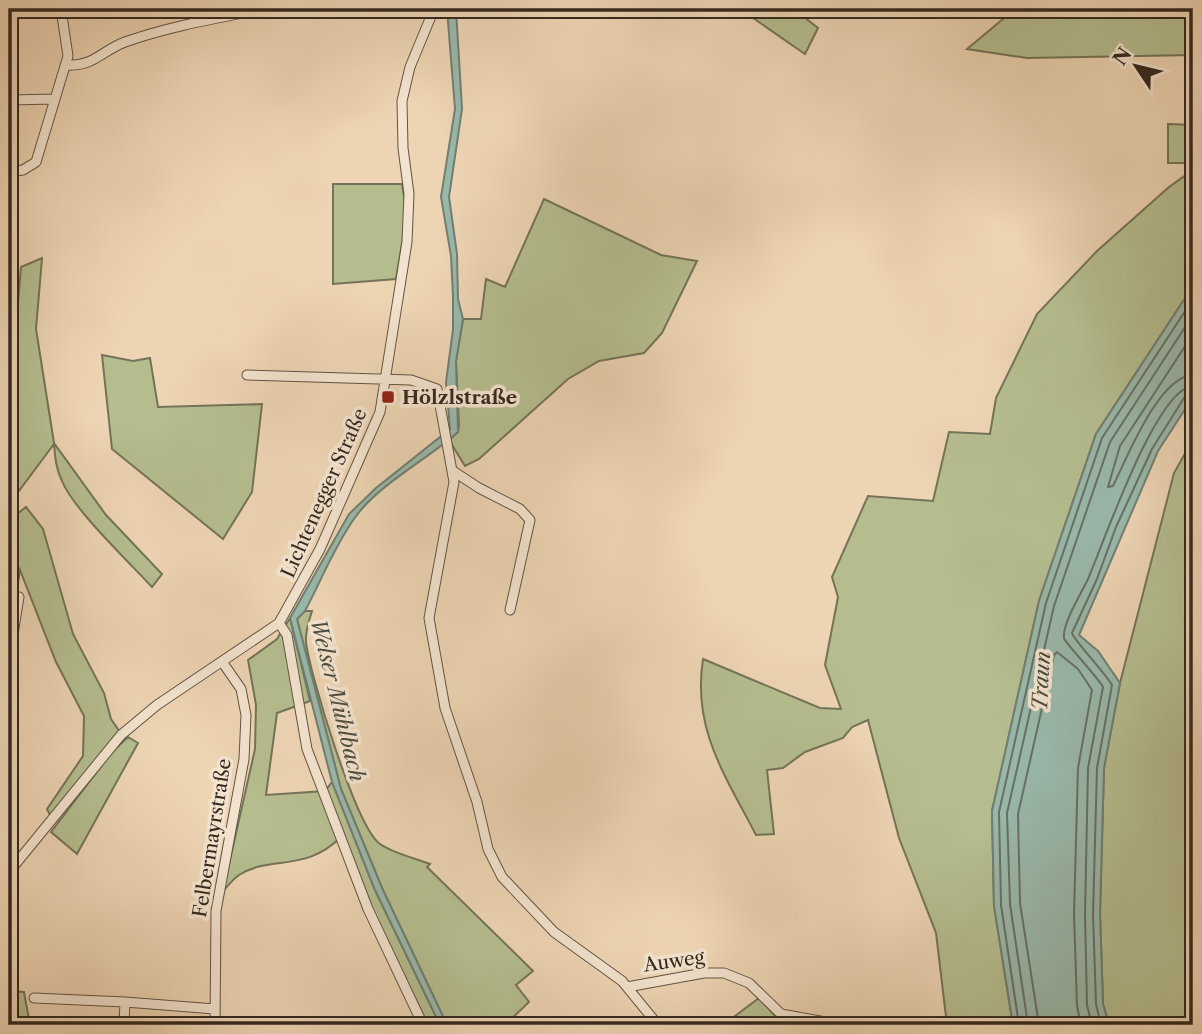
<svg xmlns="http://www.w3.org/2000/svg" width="1202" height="1034" viewBox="0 0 1202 1034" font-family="'Libre Caslon Text',serif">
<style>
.green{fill:#b5bd8f;stroke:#747358;stroke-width:2}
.water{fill:#99b8aa;stroke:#717f73;stroke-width:2}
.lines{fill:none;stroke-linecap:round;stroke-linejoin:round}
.shore{stroke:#667065;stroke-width:2}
.street-casing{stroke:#625445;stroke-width:11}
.street{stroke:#f3e3ce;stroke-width:9}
.poi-dot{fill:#8f2418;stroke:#f3e3ce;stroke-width:2.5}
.labels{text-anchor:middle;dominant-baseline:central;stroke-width:7;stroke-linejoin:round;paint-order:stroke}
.poi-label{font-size:19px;font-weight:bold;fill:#342920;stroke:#f3e3ce;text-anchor:start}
.street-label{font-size:19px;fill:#342920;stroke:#f3e3ce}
.water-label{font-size:21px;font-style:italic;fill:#4d4d42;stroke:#f3e3ce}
</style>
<rect width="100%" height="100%" fill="#edd4b3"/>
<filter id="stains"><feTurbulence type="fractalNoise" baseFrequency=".00286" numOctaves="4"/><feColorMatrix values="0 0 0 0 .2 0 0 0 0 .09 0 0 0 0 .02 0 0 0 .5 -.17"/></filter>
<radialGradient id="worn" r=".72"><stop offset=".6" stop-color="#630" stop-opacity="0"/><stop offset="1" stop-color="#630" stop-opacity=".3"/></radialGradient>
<path class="green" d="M 740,9 L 794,9 L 818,28 L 805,54 Z
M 1015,9 L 1193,9 L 1193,55 L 1027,58 L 967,49 Z
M 1168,124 L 1193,125 L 1193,163 L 1168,163 Z
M 1193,170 L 1193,286 L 1096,434 L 1039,601 L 992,811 L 994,906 L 1013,1025 L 947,1025 L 936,933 L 899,838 L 868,720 L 852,727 L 843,738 L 805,752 L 783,768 L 767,770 L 774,834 L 756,835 C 725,775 692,729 703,659 L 820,708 L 841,709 L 825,665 L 838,597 L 832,577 L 868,496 L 933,501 L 949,432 L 990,434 L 996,398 L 1037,314 L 1097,251 L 1169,187 Z
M 333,184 L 402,184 L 407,214 L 396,279 L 333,284 Z
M 544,199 L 661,255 L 697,261 L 662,333 L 644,353 L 599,361 L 568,379 L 479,459 L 465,466 L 449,440 L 458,432 L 459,426 L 456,361 L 463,319 L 481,319 L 486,279 L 505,287 Z
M 42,258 L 36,329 L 54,443 L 106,515 L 162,574 L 152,587 C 130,563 73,509 62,481 C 56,469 55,457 54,444 L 13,499 L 17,514 L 26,507 L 43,529 L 73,634 L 104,693 L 111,719 L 120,732 L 51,817 L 47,809 L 83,756 L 84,716 L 56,662 L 20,570 L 9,641 L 9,498 L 13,498 L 15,337 L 21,267 Z
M 102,355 L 133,361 L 150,358 L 158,407 L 262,404 L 252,492 L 223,539 L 112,449 Z
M 1193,439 L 1193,1025 L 1109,1025 L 1103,1004 L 1100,914 L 1104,768 L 1120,683 L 1174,473 Z
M 305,611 L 312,611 C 309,620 305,632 306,642 C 310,675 356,827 380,844 C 393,853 414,858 430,864 L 427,867 L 533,971 L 516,985 L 529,1002 L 505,1025 L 447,1025 L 382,888 L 341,789 L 297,619 Z
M 290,618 L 310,701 L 277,713 L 266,795 L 325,791 L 332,782 L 375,890 L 440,1025 L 428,1025 L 360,884 L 342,836 C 304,874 273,854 239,875 C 233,879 228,886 223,891 L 255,749 L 256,705 L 248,660 L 277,639 Z
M 128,737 L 138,743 L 77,854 L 51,832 L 112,752 Z
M 10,991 L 24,992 L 30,1025 L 11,1025 Z
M 759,998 L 778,1019 L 796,1025 L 723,1025 Z"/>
<path class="water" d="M 447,9 L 456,9 L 462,109 L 449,197 L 457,254 L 458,299 L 463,319 L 456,361 L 458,432 C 427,460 377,485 354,519 C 334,547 321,581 305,611 L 297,619 L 341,789 L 382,888 L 447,1025 L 440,1025 L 375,890 L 332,782 L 290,618 L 349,514 L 376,488 L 450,429 L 446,382 L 453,330 L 453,296 L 451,256 L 441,197 L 455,109 Z
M 1193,286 L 1193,397 L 1158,451 L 1079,635 L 1098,651 L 1120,683 L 1104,768 L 1100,914 L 1103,1004 L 1109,1025 L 1013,1025 L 994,906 L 992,811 L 1039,601 L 1096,434 Z"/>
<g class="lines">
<path class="shore" d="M 1193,334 L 1120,446 L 1108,487 L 1113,486 C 1127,458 1159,376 1193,375
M 1019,1025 L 1001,905 L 999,812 L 1046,603 L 1102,438 L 1193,299
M 1028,1025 L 1010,904 L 1007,813 L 1054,606 L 1110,442 L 1193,315
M 1039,1025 L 1020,903 L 1018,814 L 1054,655 L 1057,652 L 1078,669 L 1092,690 L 1078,768 L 1074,914 L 1077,1006 L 1081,1025
M 1092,1025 L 1087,1005 L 1085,914 L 1088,768 L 1103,687 C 1096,675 1065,643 1064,638 C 1062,624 1082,592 1088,579 C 1103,545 1156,388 1193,386
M 1101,1025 L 1096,1004 L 1093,914 L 1097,768 L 1112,685 C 1105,673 1073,639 1072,633 L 1097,579 L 1116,527 L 1152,449 L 1184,398 L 1193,394"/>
<g class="street-casing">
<path id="street" d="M 65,65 C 94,67 101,51 125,42 C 170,26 218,18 264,9
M 9,100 L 55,99
M 9,172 L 23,170 L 36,162 L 68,56 L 61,9
M 247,375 L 411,380 L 437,389 L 454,482 L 429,618 L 445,708 L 477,802 L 488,849 L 502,877 L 554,932 L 622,981 L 658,1025
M 453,471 L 479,488 L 520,509 L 530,520 L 510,610
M 279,623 L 287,635 L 307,749 L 368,909 L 423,1025
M 9,660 L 19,597
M 9,872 L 121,735 L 157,705 L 279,623 L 320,549 L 380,412 L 407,242 L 409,194 L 403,148 L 402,101 L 410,67 L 434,9
M 627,987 L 704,973 L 724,973 L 749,983 L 781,1014 L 837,1024
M 34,998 L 125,1002
M 124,1025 L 125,1002 L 215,1009
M 215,1025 L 216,911 L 244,759 L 246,715 L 241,689 L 223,663"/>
</g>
<use href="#street" class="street"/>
</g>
<rect class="poi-dot" x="381" y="390" width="14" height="14" rx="3.5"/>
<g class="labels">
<g class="poi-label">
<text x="402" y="397">Hölzlstraße</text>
</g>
<g class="street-label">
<text transform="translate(324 493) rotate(-66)">Lichtenegger Straße</text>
<text transform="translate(212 838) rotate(-81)">Felbermayrstraße</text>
<text transform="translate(674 961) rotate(-8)">Auweg</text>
</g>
<g class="water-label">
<text transform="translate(1041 681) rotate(-87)">Traun</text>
<text transform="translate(338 700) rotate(76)">Welser Mühlbach</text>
</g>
</g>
<rect width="1202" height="1034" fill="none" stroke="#edd4b3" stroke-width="35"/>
<rect x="10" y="10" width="1181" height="1013" fill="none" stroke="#342920" stroke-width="3.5"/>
<rect x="18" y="18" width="1167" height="999" fill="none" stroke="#342920" stroke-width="2"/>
<g transform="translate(1136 66) rotate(305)" stroke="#f3e3ce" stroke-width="5" paint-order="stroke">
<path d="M0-5L12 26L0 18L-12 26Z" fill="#342920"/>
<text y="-10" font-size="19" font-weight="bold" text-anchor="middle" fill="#342920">N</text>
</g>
<rect width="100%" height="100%" filter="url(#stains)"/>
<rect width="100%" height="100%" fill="url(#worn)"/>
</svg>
